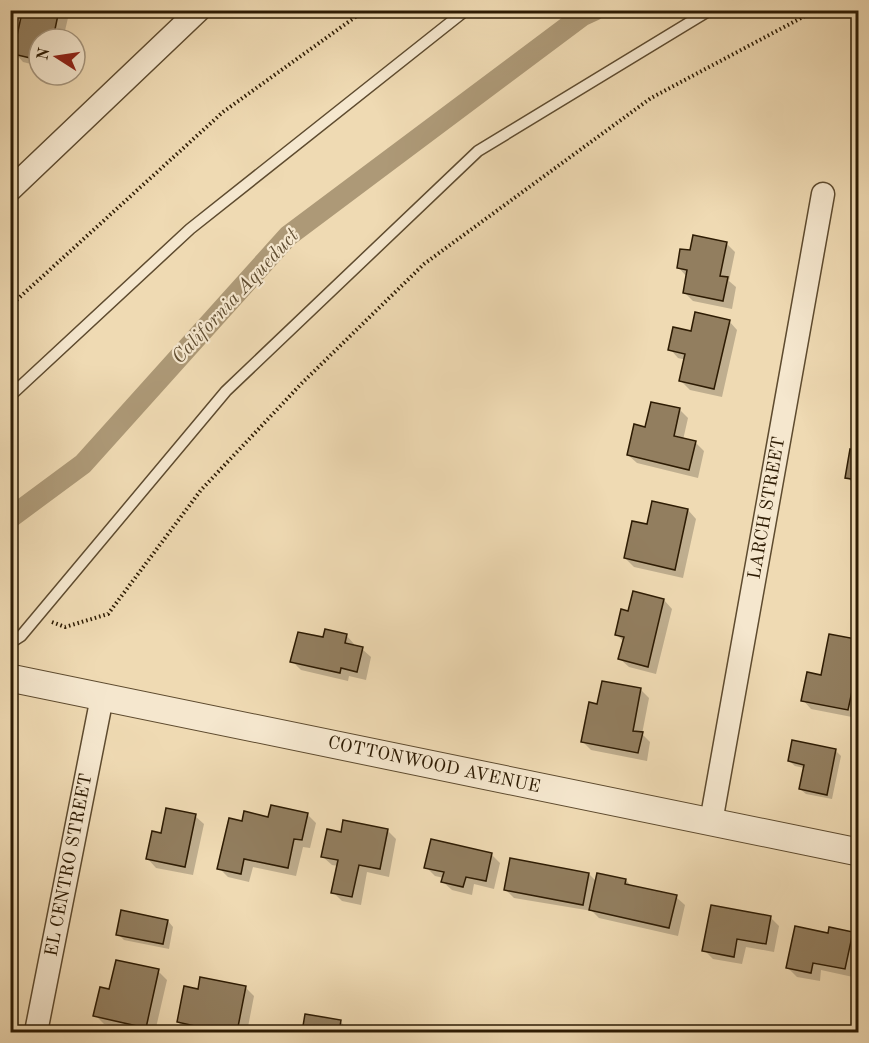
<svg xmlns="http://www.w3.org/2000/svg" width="869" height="1043" viewBox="0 0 869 1043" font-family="'Old Standard TT',serif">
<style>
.shadow{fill:#0003}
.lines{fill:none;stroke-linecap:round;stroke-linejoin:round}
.canal{stroke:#ad9977;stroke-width:21}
.building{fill:#927e5f;stroke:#2d1b03;stroke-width:1.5}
.service-casing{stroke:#5e4b2f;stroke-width:13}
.minor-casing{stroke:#5e4b2f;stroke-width:25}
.tertiary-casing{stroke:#5e4b2f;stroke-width:29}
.path{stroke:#2d1b03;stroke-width:4;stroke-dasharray:1.5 3;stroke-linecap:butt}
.service{stroke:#f5e7ce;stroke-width:10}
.minor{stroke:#f5e7ce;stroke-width:22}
.tertiary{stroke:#f5e7ce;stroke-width:27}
.labels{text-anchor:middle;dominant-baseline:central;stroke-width:4.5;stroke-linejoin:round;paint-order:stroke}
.street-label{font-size:18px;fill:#2d1b03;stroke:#f5e7ce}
.water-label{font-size:20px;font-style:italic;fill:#604d31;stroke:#f5e7ce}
</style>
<rect width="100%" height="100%" fill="#efdab3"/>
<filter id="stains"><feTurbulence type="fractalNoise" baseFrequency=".00333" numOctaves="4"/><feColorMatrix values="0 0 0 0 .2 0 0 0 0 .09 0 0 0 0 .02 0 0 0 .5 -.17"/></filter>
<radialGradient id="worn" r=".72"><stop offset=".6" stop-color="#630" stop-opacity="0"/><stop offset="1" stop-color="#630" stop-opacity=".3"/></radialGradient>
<path class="shadow" d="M 11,10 L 60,10 L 68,18 L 63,39 L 39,39 L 39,66 L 23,62 L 15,53 L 21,23 L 10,14 Z
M 726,243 L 735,252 L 729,281 L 736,287 L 732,309 L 693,301 L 684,292 L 687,277 L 679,268 L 691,252 Z
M 729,321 L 737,330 L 722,397 L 690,390 L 681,381 L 686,360 L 678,358 L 670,349 L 692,333 Z
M 680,410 L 688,418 L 683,440 L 695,442 L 704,451 L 698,478 L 637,463 L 628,455 L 646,429 Z
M 851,451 L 858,453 L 858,487 L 846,477 Z
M 688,510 L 696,519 L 683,578 L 634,567 L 625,558 L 648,525 Z
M 664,600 L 672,609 L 656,674 L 629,667 L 620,659 L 624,642 L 616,634 L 629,613 Z
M 346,635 L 354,644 L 354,647 L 362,649 L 371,657 L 366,680 L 349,676 L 348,681 L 301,670 L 292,661 L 324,639 Z
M 855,641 L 858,644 L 857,718 L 811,709 L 803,700 Z
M 641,690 L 649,698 L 642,734 L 650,742 L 647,761 L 591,750 L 583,742 L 599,705 Z
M 835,750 L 841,756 L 832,799 L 806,794 L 800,789 L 804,768 L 795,766 L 789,761 Z
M 307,814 L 316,823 L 310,848 L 303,847 L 296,876 L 253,867 L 249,882 L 228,877 L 219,868 L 243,823 Z
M 195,816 L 204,824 L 193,875 L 156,868 L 148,859 L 162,835 Z
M 387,830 L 396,839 L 389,877 L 367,872 L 361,905 L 342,901 L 333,892 L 338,866 L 332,865 L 323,857 L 342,834 Z
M 491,854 L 500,863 L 494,889 L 474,884 L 472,895 L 452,890 L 443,882 L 444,878 L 435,876 L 426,867 Z
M 589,874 L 597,882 L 626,880 L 632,887 L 676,897 L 685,905 L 678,936 L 599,918 L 592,911 L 514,898 L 505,889 Z
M 770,917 L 779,926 L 774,952 L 746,947 L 742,964 L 713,959 L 704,950 Z
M 168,921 L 173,927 L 169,949 L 124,940 L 118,934 Z
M 852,933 L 858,940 L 853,977 L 821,970 L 820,981 L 797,977 L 788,968 L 829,934 Z
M 158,971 L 167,980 L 155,1032 L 142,1032 L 104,1024 L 95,1015 L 110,991 Z
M 245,987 L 254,996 L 247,1032 L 196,1032 L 187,1031 L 178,1022 L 199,991 Z
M 307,1016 L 341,1022 L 349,1032 L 304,1032 Z"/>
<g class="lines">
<path class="canal" d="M 10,518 L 83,464 L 288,236 L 582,16 L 595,10"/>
</g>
<path class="building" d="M 10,10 L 59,10 L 53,39 L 39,39 L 39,60 L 13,54 L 21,17 L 10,15 Z
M 693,235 L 727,242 L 720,276 L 728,277 L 723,301 L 683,293 L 687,270 L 677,268 L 680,249 L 690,250 Z
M 695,312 L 730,320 L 714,389 L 679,381 L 685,354 L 668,350 L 673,327 L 691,331 Z
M 651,402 L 680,408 L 674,436 L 696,441 L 689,470 L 627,455 L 634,424 L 645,427 Z
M 850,449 L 858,451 L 858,480 L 845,478 Z
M 652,501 L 688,509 L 675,570 L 624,558 L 632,521 L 647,524 Z
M 633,591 L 664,599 L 648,667 L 618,659 L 624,637 L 615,635 L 621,609 L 628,611 Z
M 325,629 L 347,634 L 345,643 L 363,647 L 357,672 L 341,668 L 340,673 L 290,662 L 298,632 L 323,637 Z
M 829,634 L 856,639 L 852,659 L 858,660 L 858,683 L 854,682 L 848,710 L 801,701 L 807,672 L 821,675 Z
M 602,681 L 641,688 L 633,731 L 643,732 L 638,753 L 581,742 L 589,702 L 597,704 Z
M 792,740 L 836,749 L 827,795 L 799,789 L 804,765 L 788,761 Z
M 271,805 L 308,813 L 302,840 L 294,839 L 288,868 L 244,859 L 241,874 L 217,869 L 229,818 L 242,821 L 244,811 L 268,817 Z
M 166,808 L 196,814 L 185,867 L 146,859 L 152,831 L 161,833 Z
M 343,820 L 388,829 L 380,869 L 359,865 L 352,897 L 331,893 L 338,860 L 321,857 L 327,829 L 341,832 Z
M 431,839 L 492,853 L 486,881 L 466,877 L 463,887 L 441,882 L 444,872 L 424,868 Z
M 510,858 L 589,873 L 583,905 L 504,890 Z
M 597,873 L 626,879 L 625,884 L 677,895 L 669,928 L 589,910 Z
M 711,905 L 771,916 L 766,944 L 737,939 L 734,957 L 702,951 Z
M 121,910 L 168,920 L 163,944 L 116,935 Z
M 795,926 L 828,933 L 829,927 L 853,932 L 845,969 L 813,963 L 811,973 L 786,968 Z
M 116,960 L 159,969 L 146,1028 L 93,1016 L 100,987 L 109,989 Z
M 200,977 L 246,986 L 237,1032 L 212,1032 L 213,1030 L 177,1022 L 184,986 L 198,989 Z
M 305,1014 L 341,1020 L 339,1032 L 302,1032 Z"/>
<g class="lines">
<g class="service-casing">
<path id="service" d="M 10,396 L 190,229 L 466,10
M 10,643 L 21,636 L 226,391 L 478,151 L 710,10"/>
</g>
<g class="minor-casing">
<path id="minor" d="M 10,190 L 199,10
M 711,822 L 823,194
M 36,1032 L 102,697"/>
</g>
<g class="tertiary-casing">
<path id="tertiary" d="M 10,678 L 858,852"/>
</g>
<path class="path" d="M 10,306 L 223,112 L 365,10
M 52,622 L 65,627 L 108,614 L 201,490 L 302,383 L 424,264 L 651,98 L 816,10"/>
<use href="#service" class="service"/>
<use href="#minor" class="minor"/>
<use href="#tertiary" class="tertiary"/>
</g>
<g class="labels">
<g class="street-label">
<text transform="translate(767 508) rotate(-80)">LARCH STREET</text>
<text transform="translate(434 765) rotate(12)">COTTONWOOD AVENUE</text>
<text transform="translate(69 865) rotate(-79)">EL CENTRO STREET</text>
</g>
<g class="water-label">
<text transform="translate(236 297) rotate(-47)">California Aqueduct</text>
</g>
</g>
<rect width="869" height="1043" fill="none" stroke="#efdab3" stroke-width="36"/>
<rect x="12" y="12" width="845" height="1019" fill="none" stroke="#2d1b03" stroke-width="3"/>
<rect x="18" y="18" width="833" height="1007" fill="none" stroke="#2d1b03" stroke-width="1.5"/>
<g transform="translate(57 57) rotate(282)"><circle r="28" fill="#f5e7ce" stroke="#a5957d" stroke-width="1.5"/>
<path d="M0-4.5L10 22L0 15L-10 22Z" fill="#8f2418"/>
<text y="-9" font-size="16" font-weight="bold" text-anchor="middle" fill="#2d1b03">N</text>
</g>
<rect width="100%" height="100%" filter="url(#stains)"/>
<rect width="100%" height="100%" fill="url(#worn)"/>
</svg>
